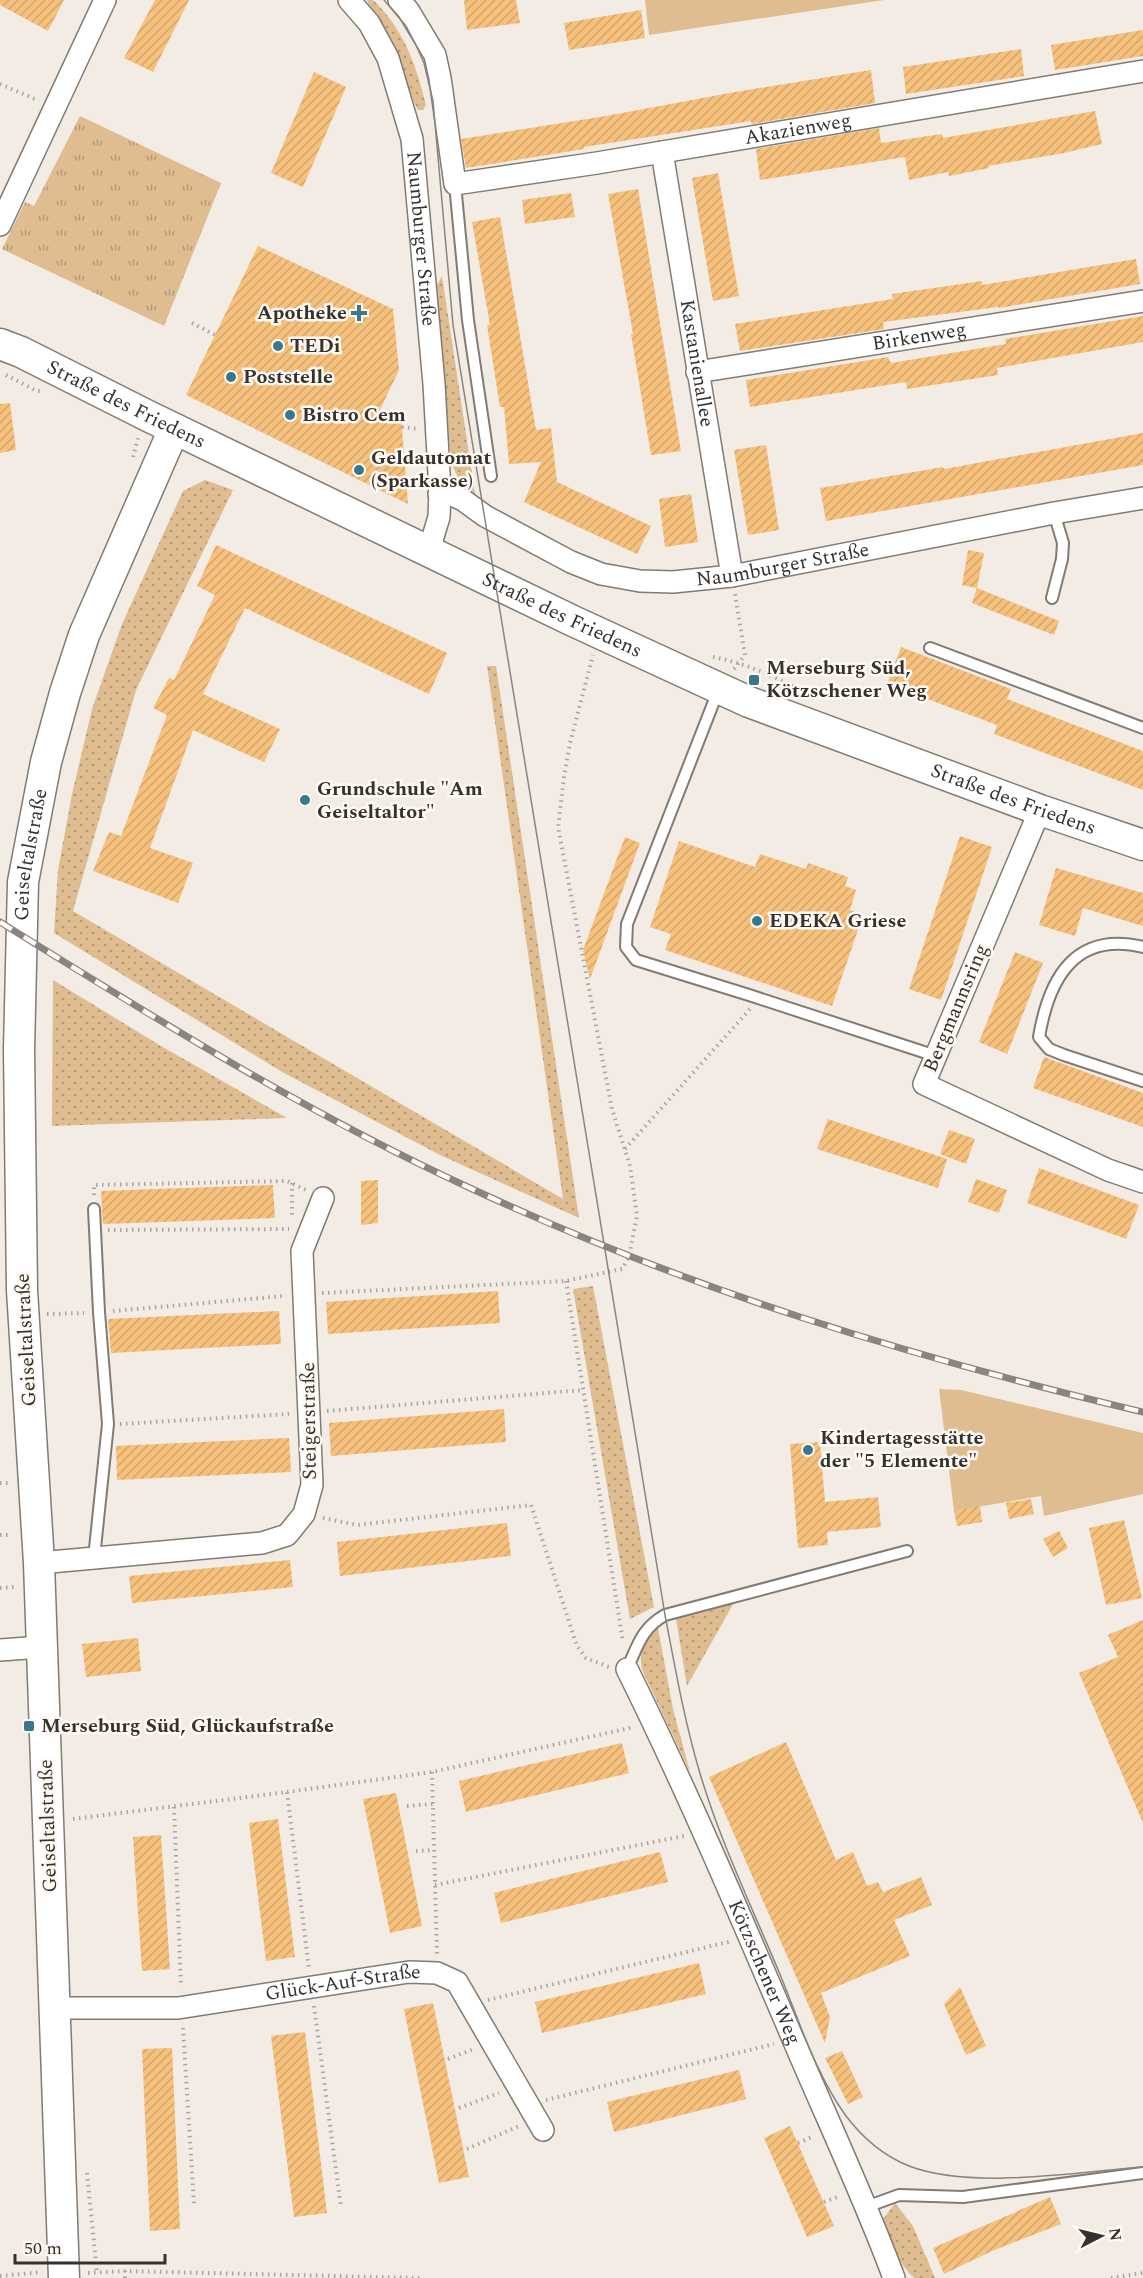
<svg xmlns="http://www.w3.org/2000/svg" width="1143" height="2278" viewBox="0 0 1143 2278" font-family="Spectral,serif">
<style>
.grass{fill:url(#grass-dots)}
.park{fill:url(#park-tufts)}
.garden{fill:#dfbd91}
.building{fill:url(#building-hatch)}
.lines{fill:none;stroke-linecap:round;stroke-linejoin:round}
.lane-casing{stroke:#817b74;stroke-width:14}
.street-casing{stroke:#817b74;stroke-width:24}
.secondary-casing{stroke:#817b74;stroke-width:33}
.path{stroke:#a9a49e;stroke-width:4;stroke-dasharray:1.5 4.5;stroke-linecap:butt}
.lane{stroke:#fff;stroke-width:10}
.street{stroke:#fff;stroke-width:21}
.secondary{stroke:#fff;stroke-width:30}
.tram{stroke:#88847f;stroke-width:1.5}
.rail-casing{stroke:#88847f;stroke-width:7}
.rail{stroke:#fff9f3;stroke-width:4.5;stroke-dasharray:14;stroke-linecap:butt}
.poi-dot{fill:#39778c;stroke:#fff9f3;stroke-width:2}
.labels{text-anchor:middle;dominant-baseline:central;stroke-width:5;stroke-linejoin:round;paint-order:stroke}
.street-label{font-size:20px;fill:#34312e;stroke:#fff9f3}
.poi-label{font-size:20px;font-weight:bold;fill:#34312e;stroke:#fff9f3;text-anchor:start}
</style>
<defs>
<pattern id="grass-dots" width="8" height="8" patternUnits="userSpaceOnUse" patternTransform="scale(1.5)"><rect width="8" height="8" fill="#dfbd91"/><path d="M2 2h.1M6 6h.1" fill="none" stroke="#b69a77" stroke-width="1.8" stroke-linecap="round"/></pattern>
<pattern id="park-tufts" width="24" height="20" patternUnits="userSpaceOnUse" patternTransform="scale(1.5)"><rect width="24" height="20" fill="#dfbd91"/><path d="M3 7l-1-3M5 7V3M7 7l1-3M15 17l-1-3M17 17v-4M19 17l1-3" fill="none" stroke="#b69a77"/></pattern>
<pattern id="building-hatch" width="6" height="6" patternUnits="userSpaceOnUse" patternTransform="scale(1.5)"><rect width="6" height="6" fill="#f6c17c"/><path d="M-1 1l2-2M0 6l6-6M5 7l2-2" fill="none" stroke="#d4a66c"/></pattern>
</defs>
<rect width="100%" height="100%" fill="#f2ece4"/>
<path class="grass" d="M 367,0 L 373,0 C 404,29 416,65 426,105 L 423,110 L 418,110 C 408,93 404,68 395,49 C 391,40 387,31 382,23 C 377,15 370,9 367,0 Z
M 442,276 L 476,500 C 463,488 456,477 451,460 L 436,287 Z
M 205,480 L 233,490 L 136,690 L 73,911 L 563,1199 L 487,666 L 496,666 L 579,1218 L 440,1155 L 284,1073 L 54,933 L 58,870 L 72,794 L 92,709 L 122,624 L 183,491 Z
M 53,980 L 161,1046 L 287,1118 L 52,1126 Z
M 593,1286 L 654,1607 L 630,1619 L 573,1289 Z
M 736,1599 L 687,1686 L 676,1619 Z
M 658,1628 L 673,1709 L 690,1772 L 643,1672 C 637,1651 644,1644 658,1628 Z
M 895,2203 L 913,2226 L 935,2278 L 914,2278 C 898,2264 891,2241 881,2222 Z"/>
<path class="park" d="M 80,116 L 221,183 L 164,326 L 2,249 L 25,202 L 34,206 Z"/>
<path class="garden" d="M 645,0 L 884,0 L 649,35 Z
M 939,1389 L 961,1390 L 1143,1433 L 1143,1494 L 1044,1516 L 1041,1496 L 954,1511 Z"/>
<path class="building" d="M 0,0 L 64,0 L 48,31 L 0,5 Z
M 155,0 L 189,0 L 153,72 L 124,58 Z
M 464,0 L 516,0 L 520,23 L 467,30 Z
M 641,10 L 645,38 L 569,50 L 564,23 Z
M 1143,30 L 1143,56 L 1055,70 L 1051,45 Z
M 1021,49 L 1024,76 L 906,94 L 903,67 Z
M 871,70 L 875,103 L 752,124 L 751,121 L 584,147 L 584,149 L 466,168 L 461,139 L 606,116 L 735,92 Z
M 314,72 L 346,87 L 303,187 L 271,173 Z
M 1095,111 L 1102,144 L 1064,153 L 988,166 L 989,168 L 949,176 L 948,172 L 909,180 L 905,157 L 760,180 L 756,149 L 879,128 L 881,143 L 942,134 L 943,138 Z
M 718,173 L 739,296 L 713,301 L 692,178 Z
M 638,189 L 681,451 L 651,455 L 631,334 L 633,334 L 608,194 Z
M 571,193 L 575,217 L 525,224 L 522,200 Z
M 500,217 L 536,430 L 551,428 L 557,482 L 651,526 L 637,554 L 524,502 L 541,462 L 509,464 L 504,407 L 500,407 L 487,325 L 490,325 L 472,222 Z
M 258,246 L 393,309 L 399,370 L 376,418 L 401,417 L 408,504 L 186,395 Z
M 1136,259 L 1140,284 L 999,308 L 998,307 L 883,322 L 884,329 L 740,351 L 735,324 L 893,299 L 892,294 L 982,281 L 982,285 Z
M 1143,316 L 1143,342 L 997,368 L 998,375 L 907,389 L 906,382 L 750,407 L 746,380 L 888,357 L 891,363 L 1006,344 L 1005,339 Z
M 10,403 L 16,450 L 0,453 L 0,404 Z
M 1143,433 L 1143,465 L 826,521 L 820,488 L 943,467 L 944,469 Z
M 766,445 L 779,530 L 748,535 L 734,450 Z
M 691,494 L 698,542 L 665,547 L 659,499 Z
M 216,545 L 447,653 L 429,694 L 245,608 L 203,694 L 280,729 L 264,762 L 193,730 L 150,848 L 193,863 L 178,903 L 93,871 L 109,832 L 121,836 L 167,715 L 153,708 L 169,678 L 174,680 L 215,595 L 197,586 Z
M 968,550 L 984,553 L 977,588 L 962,585 Z
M 977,588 L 1059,621 L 1054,635 L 972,603 Z
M 901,647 L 1011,689 L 1007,699 L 1143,751 L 1143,790 L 994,734 L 997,725 L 887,684 Z
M 960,836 L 992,847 L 941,1000 L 909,989 Z
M 625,837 L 640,843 L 590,979 L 583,950 Z
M 679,841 L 755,867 L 760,854 L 806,869 L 808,863 L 848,877 L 845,886 L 856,890 L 850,910 L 863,915 L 832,1006 L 665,950 L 671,934 L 650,927 Z
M 1056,868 L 1143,893 L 1143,926 L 1083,908 L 1075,936 L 1039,925 Z
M 1015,952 L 1043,963 L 1007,1054 L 979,1042 Z
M 1044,1057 L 1143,1093 L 1143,1127 L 1033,1088 Z
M 828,1119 L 947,1159 L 938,1188 L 817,1149 Z
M 949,1130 L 975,1139 L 966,1164 L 940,1154 Z
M 1039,1168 L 1139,1205 L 1126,1239 L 1027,1203 Z
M 976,1179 L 1007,1190 L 999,1213 L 968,1202 Z
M 378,1180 L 378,1223 L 361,1225 L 361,1181 Z
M 273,1185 L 275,1218 L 103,1224 L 101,1191 Z
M 498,1291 L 500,1323 L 328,1334 L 326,1302 Z
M 279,1311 L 281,1344 L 111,1353 L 108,1319 Z
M 504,1409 L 506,1442 L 331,1456 L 329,1423 Z
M 289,1438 L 291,1472 L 117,1480 L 116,1446 Z
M 820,1442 L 825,1502 L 878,1497 L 881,1527 L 827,1532 L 828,1545 L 798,1548 L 790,1444 Z
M 1031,1499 L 1034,1514 L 1009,1519 L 1006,1503 Z
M 980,1506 L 982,1522 L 957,1526 L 954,1511 Z
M 1124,1520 L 1142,1598 L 1106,1605 L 1089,1528 Z
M 507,1523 L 511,1556 L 340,1576 L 337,1542 Z
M 1059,1531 L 1068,1548 L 1053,1557 L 1043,1539 Z
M 290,1560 L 293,1587 L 132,1603 L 129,1576 Z
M 1143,1620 L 1143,1823 L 1079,1673 L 1118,1657 L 1108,1635 Z
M 138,1638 L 141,1671 L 86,1677 L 82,1644 Z
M 786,1742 L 836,1860 L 853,1852 L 867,1886 L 878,1882 L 883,1892 L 921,1877 L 932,1905 L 894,1920 L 910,1956 L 821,1993 L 830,2017 L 825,2043 L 709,1777 Z
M 622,1743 L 629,1773 L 466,1812 L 459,1781 Z
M 396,1793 L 422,1926 L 390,1933 L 363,1799 Z
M 278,1819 L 295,1957 L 266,1961 L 249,1823 Z
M 161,1835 L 170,1969 L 142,1971 L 133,1837 Z
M 660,1852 L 668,1882 L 501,1923 L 494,1893 Z
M 699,1963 L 706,1994 L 542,2033 L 535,2002 Z
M 960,1987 L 986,2046 L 966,2055 L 944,2004 Z
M 433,2003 L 469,2177 L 439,2183 L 404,2009 Z
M 305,2032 L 327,2213 L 294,2217 L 271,2036 Z
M 172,2048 L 180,2229 L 150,2231 L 142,2049 Z
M 842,2051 L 863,2097 L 848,2104 L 825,2058 Z
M 739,2070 L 746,2099 L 614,2132 L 607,2102 Z
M 790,2126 L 834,2226 L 807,2237 L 764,2138 Z
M 1050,2197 L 1061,2224 L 992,2251 L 944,2274 L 933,2248 Z"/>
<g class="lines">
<g class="lane-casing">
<path id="lane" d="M 455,184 L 468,320 L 491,476
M 1052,598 L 1062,559 L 1063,543 L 1054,513
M 930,648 L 1143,728
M 718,691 L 627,924 L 626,947 L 636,960 L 749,995 L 936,1056
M 1143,947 C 1075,931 1049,978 1039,1037 L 1049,1049 L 1064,1055 L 1143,1081
M 94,1558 L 108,1424 L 99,1312 L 94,1209
M 627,1669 C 638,1645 642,1628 665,1615 L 907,1551
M 866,2207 L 899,2195 L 963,2197 L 1143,2173"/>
</g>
<g class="street-casing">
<g id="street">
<path id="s1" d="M 349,0 L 369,23 L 388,58 L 412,139 L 434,384 L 440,491 L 439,517 L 429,550"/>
<path id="s2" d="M 399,0 L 408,10 L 435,55 L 440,78 L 455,184 L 597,163 L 1143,71"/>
<path id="s3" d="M 662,152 L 732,576"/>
<path d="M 0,225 L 105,0"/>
<path id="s4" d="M 697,372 L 1143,301"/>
<path id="s5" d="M 439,494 L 450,494 L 463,500 L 485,516 L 571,562 L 601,574 L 640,581 L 673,582 L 732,576 L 1054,513 L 1143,498"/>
<path d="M 1040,810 L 924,1084 L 1108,1170 L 1143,1182"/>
<path d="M 39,1563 L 262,1543 L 287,1535 L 304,1514 L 312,1485 L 302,1251 L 323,1198"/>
<path d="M 0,1650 L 41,1647"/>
<path id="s6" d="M 627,1669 C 687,1790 740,1915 793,2039 C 827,2119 864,2197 894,2278"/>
<path id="s7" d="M 55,2008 L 178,2008 L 409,1972 L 437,1973 L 457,1982 L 543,2130"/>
</g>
</g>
<g class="secondary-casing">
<g id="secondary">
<path id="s8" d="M 0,344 L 21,352 L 148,416 L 573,621 L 749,702 L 1040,810 L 1143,845"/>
<path id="s9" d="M 64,2278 L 39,1563 L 22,1290 L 19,1049 L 23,882 L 46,762 L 65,693 L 84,635 L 174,429"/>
</g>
</g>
<path class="path" d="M 0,84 L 37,100
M 192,323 L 215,335
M 6,375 L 37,391 L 42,391
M 402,427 L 419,429
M 133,457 L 138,438
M 713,657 C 750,664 782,680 814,698
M 734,669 L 745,655 L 735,594
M 625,1149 L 750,1009
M 292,1183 L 292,1219
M 94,1195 L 94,1185 L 287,1181 L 306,1190
M 108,1230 L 289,1229
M 566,1281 L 623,1642
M 322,1293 L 566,1281 L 622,1269 L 629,1257 L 637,1216 L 630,1166 L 612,1109 L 558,827 L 564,777 L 570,743 L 593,655
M 113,1311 L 284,1296
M 47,1314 L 84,1313
M 327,1411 L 583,1390
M 120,1424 L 289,1414
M 0,1483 L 8,1483
M 323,1518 L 357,1525 L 531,1505 L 577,1646 L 586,1658 L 609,1667
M 0,1535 L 11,1535
M 0,1588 L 14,1587
M 432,1772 L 437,1954
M 287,1792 L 432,1772 L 634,1727
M 407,1806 L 433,1804
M 174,1807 L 181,1987
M 73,1819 L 287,1792 L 309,1969
M 416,1851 L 434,1850
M 435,1885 L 684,1836
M 488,2000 L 732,1941
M 314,2006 L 341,2207
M 183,2028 L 194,2204
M 448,2059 L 474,2049
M 546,2100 L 774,2044
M 459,2108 L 499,2093
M 798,2143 L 814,2136
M 467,2149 L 519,2126
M 87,2173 L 97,2273
M 824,2202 L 840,2196
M 88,2273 L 125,2271 L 420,2278
M 0,2276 L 42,2272
M 125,2278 L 125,2271
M 1111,2278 L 1143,2273"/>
<use href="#lane" class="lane"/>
<use href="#street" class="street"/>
<use href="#secondary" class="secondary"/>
<path class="tram" d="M 384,0 L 406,26 L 416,45 L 424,63 L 433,101 L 453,325 L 665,1615 C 675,1667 684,1719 699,1770 C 719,1839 751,1905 779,1972 C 799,2020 815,2073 846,2116 C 862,2137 884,2156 909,2166 C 972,2190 1076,2172 1143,2167"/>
<g class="rail-casing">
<path id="rail" d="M 0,922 C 153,1017 306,1113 470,1188 C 688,1289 910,1357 1143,1412"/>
</g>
<use href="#rail" class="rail"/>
</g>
<g class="poi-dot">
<path d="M356 304h6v6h6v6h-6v6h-6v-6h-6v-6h6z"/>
<circle cx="278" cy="346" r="6"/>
<circle cx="231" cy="377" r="6"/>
<circle cx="290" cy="415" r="6"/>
<circle cx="359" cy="470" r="6"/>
<rect x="748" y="674" width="12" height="12" rx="3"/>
<circle cx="305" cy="800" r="6"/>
<circle cx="757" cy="921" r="6"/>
<circle cx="808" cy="1450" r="6"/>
<rect x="23" y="1720" width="12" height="12" rx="3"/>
</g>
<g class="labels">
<g class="street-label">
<text stroke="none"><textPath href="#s2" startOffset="544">Akazienweg</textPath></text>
<text stroke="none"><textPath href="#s1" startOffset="255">Naumburger Straße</textPath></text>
<text stroke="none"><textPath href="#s4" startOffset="225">Birkenweg</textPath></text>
<text stroke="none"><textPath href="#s3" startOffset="214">Kastanienallee</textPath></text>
<text stroke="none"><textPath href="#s8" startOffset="140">Straße des Friedens</textPath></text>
<text stroke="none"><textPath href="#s5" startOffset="366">Naumburger Straße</textPath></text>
<text stroke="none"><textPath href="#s8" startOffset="624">Straße des Friedens</textPath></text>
<text stroke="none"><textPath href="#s8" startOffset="1112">Straße des Friedens</textPath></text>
<text stroke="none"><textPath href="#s9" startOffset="1425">Geiseltalstraße</textPath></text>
<text transform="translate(956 1008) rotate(-67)">Bergmannsring</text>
<text transform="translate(26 1340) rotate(-93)">Geiseltalstraße</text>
<text transform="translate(309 1421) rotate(-91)">Steigerstraße</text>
<text transform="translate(48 1826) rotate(-92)">Geiseltalstraße</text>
<text stroke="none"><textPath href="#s6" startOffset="333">Kötzschener Weg</textPath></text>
<text stroke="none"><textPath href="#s7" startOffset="290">Glück-Auf-Straße</textPath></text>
</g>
<g class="poi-label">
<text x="347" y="313" text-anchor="end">Apotheke</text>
<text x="290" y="346">TEDi</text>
<text x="243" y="377">Poststelle</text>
<text x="302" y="415">Bistro Cem</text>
<text x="371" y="458">Geldautomat<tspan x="371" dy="23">(Sparkasse)</tspan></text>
<text x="766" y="668">Merseburg Süd,<tspan x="766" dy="23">Kötzschener Weg</tspan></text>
<text x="317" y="789">Grundschule "Am<tspan x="317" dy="23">Geiseltaltor"</tspan></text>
<text x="769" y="921">EDEKA Griese</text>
<text x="820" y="1438">Kindertagesstätte<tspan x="820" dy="23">der "5 Elemente"</tspan></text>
<text x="41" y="1726">Merseburg Süd, Glückaufstraße</text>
</g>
</g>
<g transform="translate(1101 2236) rotate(83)" stroke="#fff9f3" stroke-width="4.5" paint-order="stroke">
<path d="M0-4.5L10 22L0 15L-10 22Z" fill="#34312e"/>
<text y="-9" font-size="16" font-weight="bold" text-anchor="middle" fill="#34312e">N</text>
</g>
<path d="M15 2254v9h150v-9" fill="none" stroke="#34312e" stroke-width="3"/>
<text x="24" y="2254" font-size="18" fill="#34312e" stroke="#fff9f3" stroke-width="4.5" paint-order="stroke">50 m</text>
</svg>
